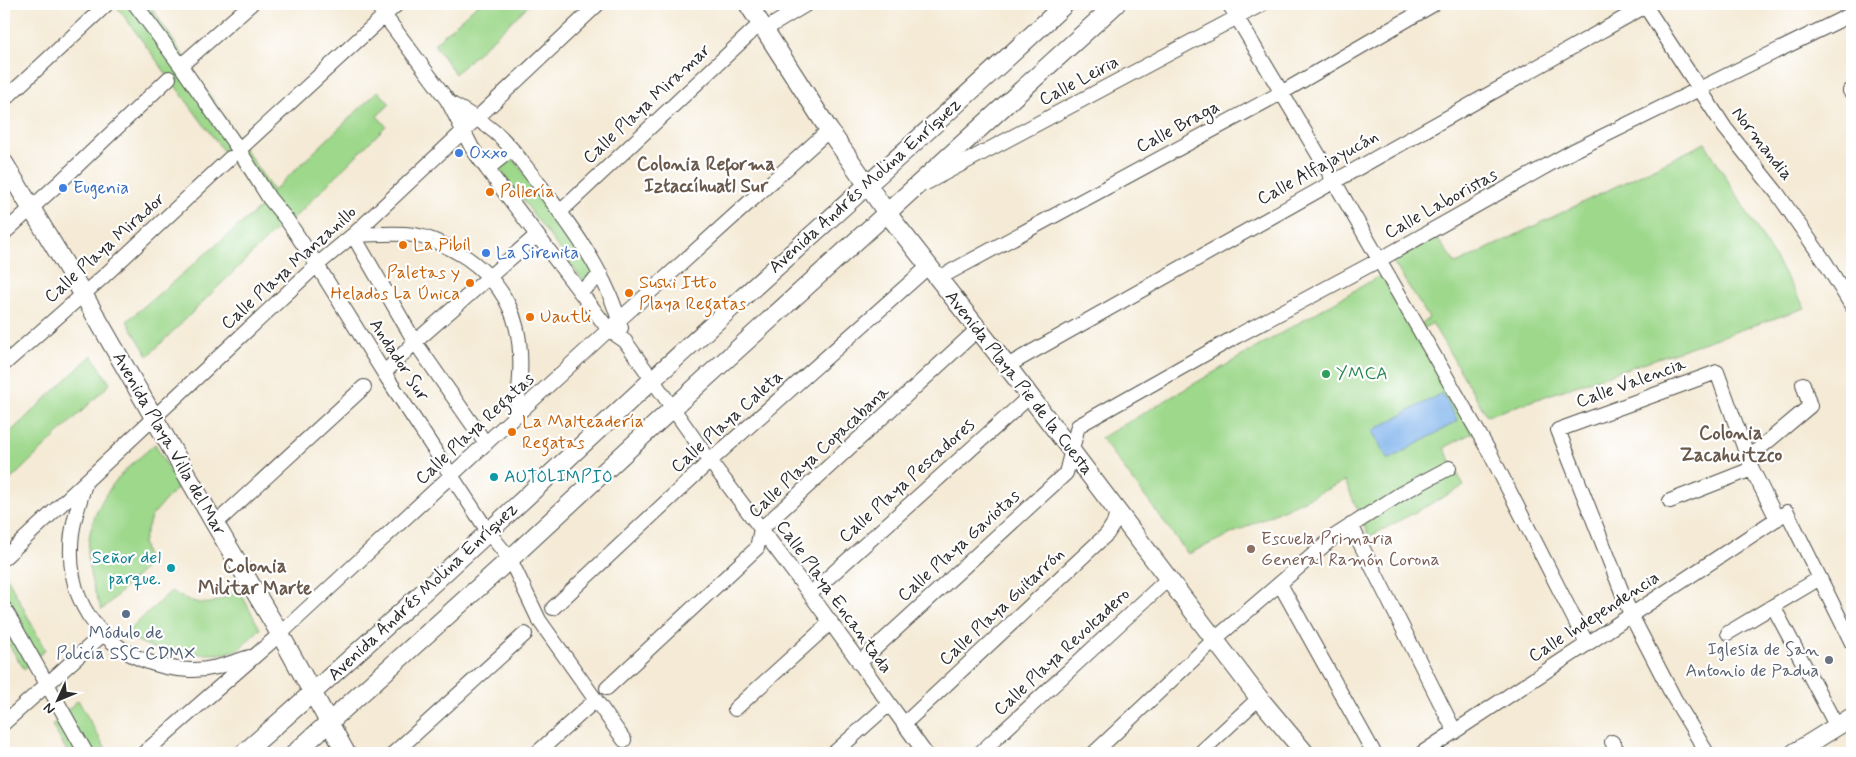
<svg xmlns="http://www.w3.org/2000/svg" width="1856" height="757" viewBox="0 0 1856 757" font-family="Mynerve,sans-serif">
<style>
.green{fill:#9dd88b;stroke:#64825b}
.water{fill:#7eb2ec;stroke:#546e8c}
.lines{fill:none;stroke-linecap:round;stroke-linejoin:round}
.minor-casing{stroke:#494844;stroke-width:16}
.major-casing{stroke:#494844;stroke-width:20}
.minor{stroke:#fff;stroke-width:14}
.major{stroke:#fff;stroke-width:18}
.shop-dot{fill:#3f7fe0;stroke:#fff;stroke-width:2}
.food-dot{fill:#e8710a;stroke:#fff;stroke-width:2}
.leisure-dot{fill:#2e9e5b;stroke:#fff;stroke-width:2}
.culture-dot{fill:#0f9aa8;stroke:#fff;stroke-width:2}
.education-dot{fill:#8d6e63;stroke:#fff;stroke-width:2}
.service-dot{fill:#5c6f8a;stroke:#fff;stroke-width:2}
.worship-dot{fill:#6b7280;stroke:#fff;stroke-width:2}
.labels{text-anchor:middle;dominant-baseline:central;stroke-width:4.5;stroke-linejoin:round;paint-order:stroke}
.street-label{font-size:18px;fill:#2b2b2b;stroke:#fff}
.shop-label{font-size:18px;fill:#366cbe;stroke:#fff;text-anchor:start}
.food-label{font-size:18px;fill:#c56008;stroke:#fff;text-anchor:start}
.leisure-label{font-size:18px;fill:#27864d;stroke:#fff;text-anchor:start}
.culture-label{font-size:18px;fill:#0d838f;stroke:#fff;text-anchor:start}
.education-label{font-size:18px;fill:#785e54;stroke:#fff;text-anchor:start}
.service-label{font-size:18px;fill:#4e5e75;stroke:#fff}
.worship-label{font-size:18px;fill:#5b616d;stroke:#fff;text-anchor:end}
.neighbourhood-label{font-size:19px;font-weight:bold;fill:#69594d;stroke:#fff}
</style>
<rect width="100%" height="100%" fill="#fff"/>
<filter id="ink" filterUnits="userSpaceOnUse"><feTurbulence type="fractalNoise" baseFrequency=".02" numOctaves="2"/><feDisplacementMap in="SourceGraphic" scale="10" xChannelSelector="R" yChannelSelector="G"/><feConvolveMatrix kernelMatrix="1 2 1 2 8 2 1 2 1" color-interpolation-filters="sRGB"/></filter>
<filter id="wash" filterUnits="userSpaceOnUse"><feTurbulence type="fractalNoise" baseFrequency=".0096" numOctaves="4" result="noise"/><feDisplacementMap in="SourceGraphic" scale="20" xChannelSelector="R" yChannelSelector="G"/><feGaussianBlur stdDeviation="1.12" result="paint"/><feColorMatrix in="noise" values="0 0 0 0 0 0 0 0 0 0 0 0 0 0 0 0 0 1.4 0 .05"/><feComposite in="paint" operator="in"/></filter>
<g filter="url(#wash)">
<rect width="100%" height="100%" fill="#f4ead5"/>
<path class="green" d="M 115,4 L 149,4 L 273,191 L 378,91 L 390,104 L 377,116 L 386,126 L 292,220 L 287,220 L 280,226 L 148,356 L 127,321 L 263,205 Z
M 478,4 L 530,4 L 455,74 L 434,44 Z
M 1705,143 L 1805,308 L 1487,416 L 1432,323 L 1417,333 L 1474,432 L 1444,448 L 1464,486 L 1369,537 L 1345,481 L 1188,554 L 1101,438 L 1381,275 L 1414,329 L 1429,318 L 1393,262 L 1436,237 L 1456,264 Z
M 511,156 L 598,272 L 589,289 L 499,168 Z
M 92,355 L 110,384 L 4,486 L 4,438 Z
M 155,444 L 179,487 L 168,497 L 151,517 L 143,542 L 148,565 L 102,610 C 80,562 83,520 118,478 C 129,465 143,455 155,444 Z
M 4,571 L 45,650 L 24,669 L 4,637 Z
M 238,588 L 260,629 L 238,650 L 220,654 L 186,654 L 153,648 L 124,635 L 171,591 C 200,607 211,609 238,588 Z
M 78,700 L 108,753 L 68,753 L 52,725 Z"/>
<path class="water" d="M 1442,393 L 1458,421 L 1388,460 L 1372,431 Z"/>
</g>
<g filter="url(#ink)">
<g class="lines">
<g class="minor-casing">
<path id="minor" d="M 135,4 L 181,66 L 239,150 L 269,198 L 287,220 L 317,265 L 384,373 L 489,533 L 510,559 L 539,620 L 624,740
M 376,4 L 448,101 L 472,148 L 487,169 L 609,330 L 625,341 L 710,461 L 810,594 L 925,753
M 1229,4 L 1334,181 L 1490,453 L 1587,644
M 1644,4 L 1725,128 L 1777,193 L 1825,262 L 1852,306
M 764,30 L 807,4
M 186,61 L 251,4
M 1850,91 L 1852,90
M 4,100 L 106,5
M 448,102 C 465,111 482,121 496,133 C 512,146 523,164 536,180 C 570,225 607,272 621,328
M 243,146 L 397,4
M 487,169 L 512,149
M 926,183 L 1262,4
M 560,212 L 760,24
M 4,233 L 59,183 L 169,78
M 353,235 C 373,235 394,232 414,235 C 433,238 451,248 467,258 C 525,299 525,351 516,415
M 353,235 L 415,342 L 486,444
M 939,278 L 1281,93 L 1434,4
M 580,292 L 601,275
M 4,364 L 104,276 L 230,158
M 1007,366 L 1649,4
M 384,373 L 415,342 L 537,235
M 1748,458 L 1810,406 L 1803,384
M 85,484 C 79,504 71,526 71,547 C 68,618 121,667 190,670 C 211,671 230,663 250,657
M 1670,501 L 1752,469
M 215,524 L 364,387
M 1351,525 L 1455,732
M 4,558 L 317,265 L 353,235 L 598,4
M 1280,584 L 1374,753
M 810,594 L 1030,396
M 1773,606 L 1837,727
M 4,608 L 86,753
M 553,608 L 710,461 L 929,266
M 1728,633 L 1820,578
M 859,663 L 1066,473 L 1078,426 L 1237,336 L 1379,260 L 1573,151 L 1852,14
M 607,688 L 757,548 L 761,529 L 977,330
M 735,709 L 831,622
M 4,723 L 103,634
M 904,724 L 1107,534 L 1114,523 L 1117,511
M 1612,742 L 1619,753
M 144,753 L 280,634 L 619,320 L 829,130
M 394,753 L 525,634
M 537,753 L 589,706
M 834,753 L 889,704
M 980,753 L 1169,578
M 1094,753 L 1215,639 L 1335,536 L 1402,493 L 1449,468
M 1200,753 L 1259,698
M 1422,753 L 1787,512 L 1852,643
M 1707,753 L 1674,698 L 1631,615 L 1558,430 L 1717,372 L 1752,469 L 1777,519"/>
</g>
<g class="major-casing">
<path id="major" d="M 748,4 L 829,130 L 887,213 L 1007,366 L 1259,698 L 1305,753
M 4,163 L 83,294 L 215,524 L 280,634 L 346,753
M 244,753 C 383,632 517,505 652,380 C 789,254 930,131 1065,4
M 295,753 L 510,559 L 673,408 L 1116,4
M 1794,753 L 1852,717"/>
</g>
<use href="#minor" class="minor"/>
<use href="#major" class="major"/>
</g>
</g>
<g class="shop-dot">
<circle cx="459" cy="153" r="5"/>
<circle cx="63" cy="188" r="5"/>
<circle cx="486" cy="253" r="5"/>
</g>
<g class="food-dot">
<circle cx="490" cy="192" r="5"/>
<circle cx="403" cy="245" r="5"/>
<circle cx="470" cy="283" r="5"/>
<circle cx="629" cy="293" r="5"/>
<circle cx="530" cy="317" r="5"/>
<circle cx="512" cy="432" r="5"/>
</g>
<circle class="leisure-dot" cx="1326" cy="374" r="5"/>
<g class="culture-dot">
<circle cx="494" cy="477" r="5"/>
<circle cx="171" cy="568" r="5"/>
</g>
<circle class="education-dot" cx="1251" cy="549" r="5"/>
<circle class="service-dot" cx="126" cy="614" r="5"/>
<circle class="worship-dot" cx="1829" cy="660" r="5"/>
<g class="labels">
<g class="street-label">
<text transform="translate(1079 81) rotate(-28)">Calle Leiria</text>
<text transform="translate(647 104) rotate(-43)">Calle Playa Miramar</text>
<text transform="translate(1178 127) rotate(-28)">Calle Braga</text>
<text transform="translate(1762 144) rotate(52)">Normandia</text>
<text transform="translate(1318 168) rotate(-29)">Calle Alfajayucán</text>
<text transform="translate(865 186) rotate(-42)">Avenida Andrés Molina Enríquez</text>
<text transform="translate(1441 204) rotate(-29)">Calle Laboristas</text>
<text transform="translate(105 248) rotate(-42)">Calle Playa Mirador</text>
<text transform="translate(289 268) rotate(-42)">Calle Playa Manzanillo</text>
<text transform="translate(399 360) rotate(57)">Andador Sur</text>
<text transform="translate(1019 383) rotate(52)">Avenida Playa Pie de la Cuesta</text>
<text transform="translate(1631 383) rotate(-20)">Calle Valencia</text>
<text transform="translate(727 422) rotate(-42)">Calle Playa Caleta</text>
<text transform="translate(475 429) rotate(-43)">Calle Playa Regatas</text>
<text transform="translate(169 444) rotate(60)">Avenida Playa Villa del Mar</text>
<text transform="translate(819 452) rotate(-43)">Calle Playa Copacabana</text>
<text transform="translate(907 481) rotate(-42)">Calle Playa Pescadores</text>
<text transform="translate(959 546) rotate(-42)">Calle Playa Gaviotas</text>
<text transform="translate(423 592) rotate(-43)">Avenida Andrés Molina Enríquez</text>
<text transform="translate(834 597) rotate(54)">Calle Playa Encantada</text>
<text transform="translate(1002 607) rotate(-43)">Calle Playa Guitarrón</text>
<text transform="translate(1594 617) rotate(-33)">Calle Independencia</text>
<text transform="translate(1062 652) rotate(-43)">Calle Playa Revolcadero</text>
</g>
<g class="shop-label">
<text x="469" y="153">Oxxo</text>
<text x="73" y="188">Eugenia</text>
<text x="496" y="253">La Sirenita</text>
</g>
<g class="food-label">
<text x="500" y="192">Pollería</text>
<text x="413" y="245">La Pibil</text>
<text x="460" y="273" text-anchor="end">Paletas y<tspan x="460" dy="21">Helados La Única</tspan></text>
<text x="639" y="283">Sushi Itto<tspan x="639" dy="21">Playa Regatas</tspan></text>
<text x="540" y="317">Uautli</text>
<text x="522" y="422">La Malteadería<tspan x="522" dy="21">Regatas</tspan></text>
</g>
<g class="leisure-label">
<text x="1336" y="374">YMCA</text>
</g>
<g class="culture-label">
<text x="504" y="477">AUTOLIMPIO</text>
<text x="161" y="558" text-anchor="end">Señor del<tspan x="161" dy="21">parque.</tspan></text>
</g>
<g class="education-label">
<text x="1261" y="539">Escuela Primaria<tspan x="1261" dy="21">General Ramón Corona</tspan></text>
</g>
<g class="service-label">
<text x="126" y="633">Módulo de<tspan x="126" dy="21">Policía SSC CDMX</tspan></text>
</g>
<g class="worship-label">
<text x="1819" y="650">Iglesia de San<tspan x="1819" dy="21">Antonio de Padua</tspan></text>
</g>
<g class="neighbourhood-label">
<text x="706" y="164">Colonia Reforma<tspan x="706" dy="22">Iztaccíhuatl Sur</tspan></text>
<text x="1731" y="433">Colonia<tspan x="1731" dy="22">Zacahuitzco</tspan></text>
<text x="255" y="566">Colonia<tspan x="255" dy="22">Militar Marte</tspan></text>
</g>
</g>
<rect width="1856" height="757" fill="none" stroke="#fff" stroke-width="20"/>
<g transform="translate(58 700) rotate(226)" stroke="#ffffff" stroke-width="4" paint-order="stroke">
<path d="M0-4L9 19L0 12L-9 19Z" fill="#2b2b2b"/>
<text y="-8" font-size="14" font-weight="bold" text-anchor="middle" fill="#2b2b2b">N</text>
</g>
</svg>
